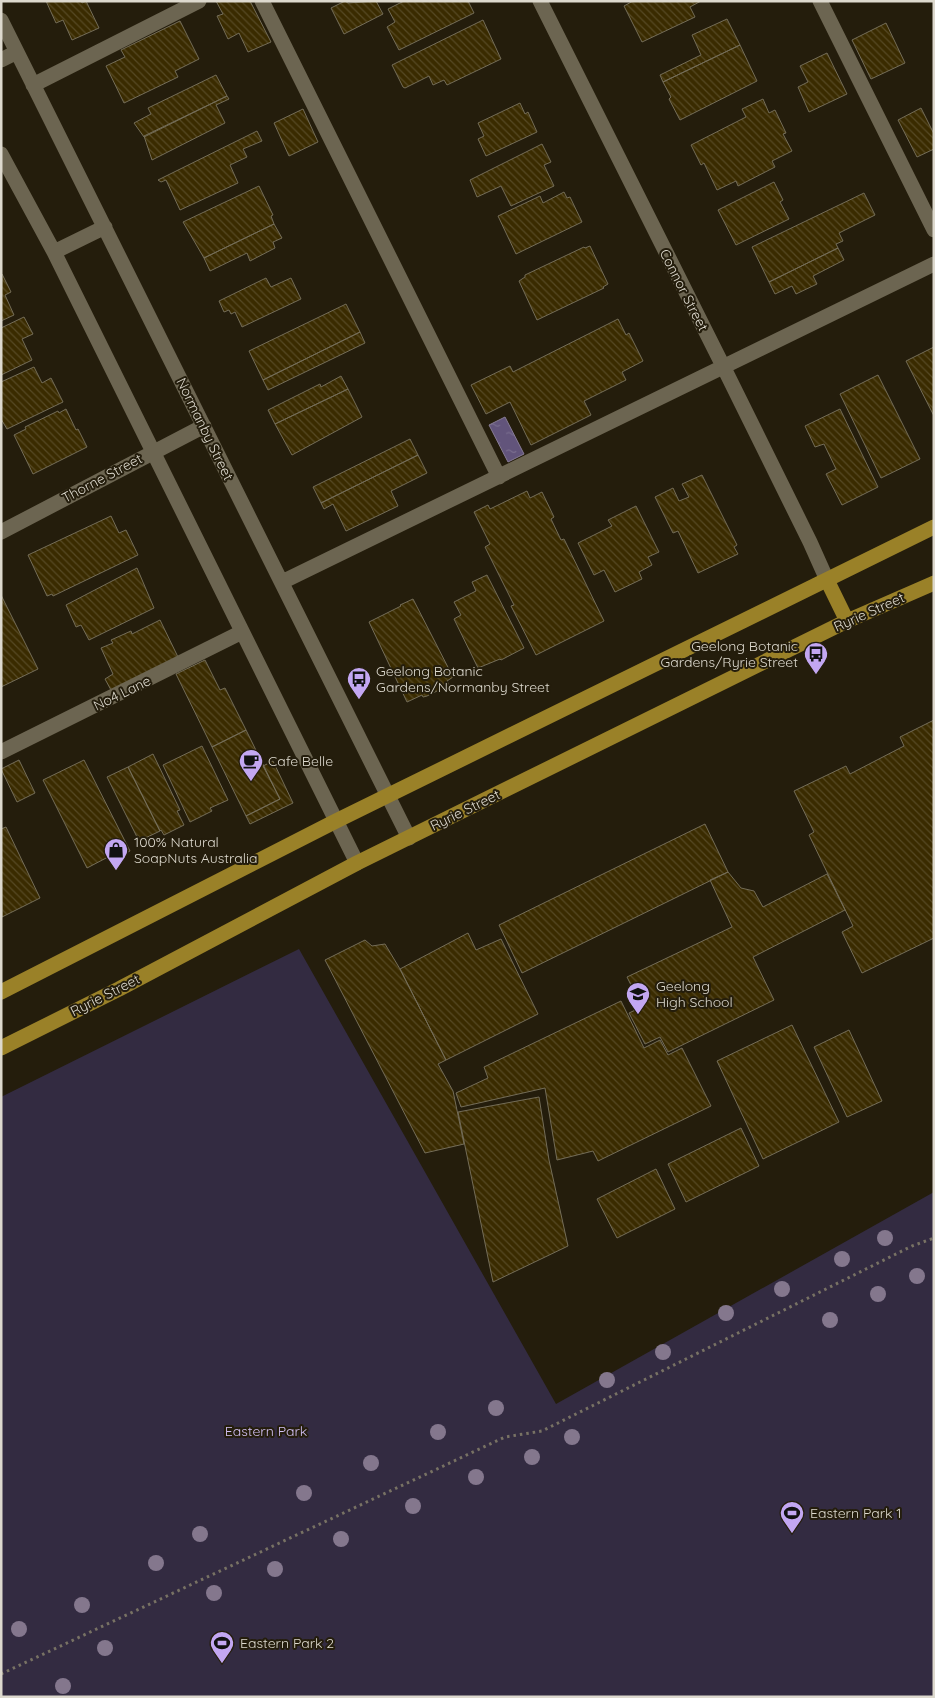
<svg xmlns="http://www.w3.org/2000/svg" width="935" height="1698" viewBox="0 0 935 1698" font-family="Quicksand,sans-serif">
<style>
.green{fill:#332b41}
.water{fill:url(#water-ripples);stroke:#877c94}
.building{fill:url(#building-back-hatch);stroke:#746d58}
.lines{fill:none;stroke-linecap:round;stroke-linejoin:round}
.path{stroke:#787264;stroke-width:3;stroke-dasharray:2.5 4;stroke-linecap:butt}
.minor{stroke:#6c6551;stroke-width:15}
.major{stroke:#9a8128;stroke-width:15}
.tree{fill:#84778d}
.labels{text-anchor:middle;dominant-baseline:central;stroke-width:4;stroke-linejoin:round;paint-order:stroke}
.street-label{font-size:14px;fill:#ddd9ce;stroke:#241d0c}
.poi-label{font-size:14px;fill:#ddd9ce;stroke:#241d0c;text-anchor:start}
.park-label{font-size:14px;fill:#d3c1f6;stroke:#241d0c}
</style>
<defs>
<pattern id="water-ripples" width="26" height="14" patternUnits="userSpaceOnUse" patternTransform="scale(1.25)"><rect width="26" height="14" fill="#62547b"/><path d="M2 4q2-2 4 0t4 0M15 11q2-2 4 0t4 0" fill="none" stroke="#786c8d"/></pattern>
<pattern id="building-back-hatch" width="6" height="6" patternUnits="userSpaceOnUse" patternTransform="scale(1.25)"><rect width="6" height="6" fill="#3a2b00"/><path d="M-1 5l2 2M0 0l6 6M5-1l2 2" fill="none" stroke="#564924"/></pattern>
</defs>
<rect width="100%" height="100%" fill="#241d0c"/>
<path class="green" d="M 299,949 L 556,1404 L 934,1192 L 934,1697 L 1,1697 L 1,1097 Z"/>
<path class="water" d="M 505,417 L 524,454 L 508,462 L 489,425 Z"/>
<path class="building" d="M 46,1 L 81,1 L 82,3 L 86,1 L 99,28 L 72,40 L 63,20 L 56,23 Z
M 216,1 L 250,1 L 271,42 L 248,52 L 239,33 L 228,39 L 217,16 L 223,14 Z
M 345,1 L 348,3 L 376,1 L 383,14 L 344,34 L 331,8 Z
M 404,1 L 468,1 L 474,13 L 399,50 L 387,27 L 395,22 L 388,9 Z
M 633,1 L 701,1 L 690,7 L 695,17 L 642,42 L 624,6 Z
M 727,19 L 740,45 L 663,82 L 660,75 L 701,55 L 692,35 Z
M 483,20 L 501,59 L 447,85 L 444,80 L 433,85 L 429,76 L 405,88 L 403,87 L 392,65 Z
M 180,21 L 199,59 L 175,71 L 178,77 L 124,103 L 106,66 L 125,57 L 121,50 Z
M 886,23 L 905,63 L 871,79 L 852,40 Z
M 740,45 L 757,81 L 680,120 L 669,99 L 671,97 L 663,82 Z
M 827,53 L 847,94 L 809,112 L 798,87 L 808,82 L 800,66 Z
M 216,75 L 227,96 L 144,137 L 134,123 L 151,114 L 148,108 Z
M 227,96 L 229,99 L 216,105 L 225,123 L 152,160 L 144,136 Z
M 763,99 L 769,113 L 775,110 L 786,133 L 783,134 L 792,151 L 772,161 L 775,167 L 738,186 L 736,181 L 717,190 L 704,163 L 701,165 L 691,145 L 746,117 L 742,109 Z
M 520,103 L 525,114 L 528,112 L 537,132 L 486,156 L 478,139 L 484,136 L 478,123 Z
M 921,108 L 934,134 L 934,149 L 917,157 L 898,120 Z
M 303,109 L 318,142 L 289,156 L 274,123 Z
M 257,131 L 262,141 L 243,149 L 247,157 L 230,165 L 238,183 L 180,210 L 166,180 L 161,182 L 158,180 Z
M 542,144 L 551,162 L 544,165 L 554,186 L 511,206 L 501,186 L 477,197 L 470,180 Z
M 774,182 L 783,200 L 780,202 L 789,219 L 736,245 L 718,210 Z
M 259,186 L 273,215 L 271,216 L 274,224 L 204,258 L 183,222 Z
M 564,192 L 567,198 L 570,197 L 582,222 L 516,254 L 498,216 L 540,196 L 543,203 Z
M 864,193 L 875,215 L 839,233 L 843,241 L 836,244 L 838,248 L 769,282 L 752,247 Z
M 274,224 L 282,238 L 273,242 L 275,248 L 250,261 L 247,253 L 210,271 L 204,258 Z
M 590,246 L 608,284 L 603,287 L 604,288 L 537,320 L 519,281 L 525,277 L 525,275 L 584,247 L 585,248 Z
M 838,248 L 844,260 L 813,276 L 817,284 L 796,294 L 792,286 L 775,294 L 769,282 Z
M 2,274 L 11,292 L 5,295 L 14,315 L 1,321 Z
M 266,278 L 271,287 L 291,278 L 301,299 L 242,327 L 235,312 L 231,314 L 229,310 L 224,312 L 219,301 Z
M 346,304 L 360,332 L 263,380 L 249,351 Z
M 24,317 L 33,334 L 22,339 L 32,360 L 1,375 L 1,328 Z
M 618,319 L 626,335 L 629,333 L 643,361 L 622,372 L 626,380 L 584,401 L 591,415 L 531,445 L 510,402 L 486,414 L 471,385 L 510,366 L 513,372 Z
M 360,332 L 365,343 L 268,390 L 263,380 Z
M 934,347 L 934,416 L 906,361 Z
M 34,367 L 42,383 L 51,378 L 63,402 L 7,429 L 1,419 L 1,382 Z
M 878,375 L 920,459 L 881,478 L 840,394 Z
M 341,376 L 348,389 L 275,424 L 268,410 L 320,384 L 321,387 Z
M 348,389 L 362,417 L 292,455 L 275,424 Z
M 66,409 L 76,430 L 78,429 L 87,447 L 33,474 L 14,435 L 26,429 L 25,427 L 58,411 L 59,413 Z
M 840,409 L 878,487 L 842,505 L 826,474 L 836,469 L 824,444 L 815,447 L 805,426 Z
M 410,439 L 418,455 L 321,503 L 313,487 Z
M 418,455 L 427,473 L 391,491 L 398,506 L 346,531 L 333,504 L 324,509 L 321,503 Z
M 702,475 L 737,545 L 734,547 L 738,554 L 698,573 L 678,531 L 673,533 L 655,497 L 673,488 L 679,501 L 689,497 L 682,484 Z
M 527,491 L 530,498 L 542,492 L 554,517 L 551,519 L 561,540 L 564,539 L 604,621 L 536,655 L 511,606 L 514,605 L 485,547 L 490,544 L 474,512 L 488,505 L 490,509 Z
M 636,506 L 659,552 L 648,557 L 652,565 L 639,572 L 642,579 L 615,592 L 604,570 L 594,575 L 578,543 L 612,526 L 608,520 Z
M 111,516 L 119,533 L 126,530 L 138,555 L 53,596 L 52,594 L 47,596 L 28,555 Z
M 137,568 L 154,608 L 89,640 L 81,625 L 76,627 L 66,605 Z
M 487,575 L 524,648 L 501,660 L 500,659 L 478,668 L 454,619 L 461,615 L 454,602 L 476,591 L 472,582 Z
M 1,595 L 38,669 L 1,687 Z
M 413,599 L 453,677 L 447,681 L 449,685 L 427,696 L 423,697 L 422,695 L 407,702 L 369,622 L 401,606 L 400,605 Z
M 160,620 L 178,657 L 111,690 L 105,679 L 113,674 L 101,648 L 113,643 L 111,640 L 131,631 L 132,634 Z
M 205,660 L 220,690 L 225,688 L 246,730 L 212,747 L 176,674 Z
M 934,720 L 934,938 L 862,973 L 842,932 L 853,926 L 809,835 L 814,832 L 794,791 L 846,766 L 850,774 L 904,746 L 900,737 Z
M 246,730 L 280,799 L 246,816 L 212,747 Z
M 202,746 L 228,800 L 210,808 L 212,811 L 190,822 L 163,765 Z
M 153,754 L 180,810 L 177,811 L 184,825 L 164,835 L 161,830 L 160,831 L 128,767 Z
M 19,760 L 35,793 L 17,802 L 1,769 Z
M 84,760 L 130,851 L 110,861 L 108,857 L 87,868 L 43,780 Z
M 273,761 L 293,803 L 250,824 L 246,816 L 280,799 L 263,766 Z
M 128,767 L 160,831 L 139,841 L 107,777 Z
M 705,824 L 728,872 L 522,973 L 499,925 Z
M 6,827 L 40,898 L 2,917 L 1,829 Z
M 728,872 L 741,888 L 754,891 L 763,907 L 827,874 L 845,910 L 753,957 L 774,1000 L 668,1052 L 660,1037 L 645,1044 L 629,1013 L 642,1007 L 627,977 L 732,927 L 710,880 Z
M 468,933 L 476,950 L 501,939 L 538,1014 L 446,1060 L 400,969 Z
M 365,940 L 372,946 L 385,944 L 400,969 L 446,1060 L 438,1064 L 453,1091 L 464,1144 L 425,1153 L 325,960 Z
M 621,1001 L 644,1048 L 660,1040 L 668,1055 L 682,1048 L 711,1106 L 598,1161 L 593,1151 L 557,1160 L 545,1088 L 461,1107 L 456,1093 L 488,1078 L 484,1067 Z
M 792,1025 L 839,1122 L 763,1159 L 717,1061 Z
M 849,1030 L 882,1101 L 847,1117 L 814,1047 Z
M 539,1097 L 549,1160 L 568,1246 L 493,1282 L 458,1112 Z
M 741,1128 L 759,1166 L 686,1202 L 668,1164 Z
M 656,1169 L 675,1209 L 617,1238 L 597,1199 Z"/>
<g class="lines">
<path class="path" d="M 1,1674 L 505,1437 L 542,1431 L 912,1246 L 934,1238"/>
<path class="minor" d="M 262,1 L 499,477
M 540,1 L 724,368 L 810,542 L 827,580
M 820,1 L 934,230
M 1,20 L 409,838
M 1,60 L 17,52
M 33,85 L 199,1
M 1,154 L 54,252 L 357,863
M 54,252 L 105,227
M 1,532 L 204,426
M 282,582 L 934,264
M 1,752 L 242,632"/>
<path class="major" d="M 827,580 L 847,621
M 1,992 L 336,821 L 934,527
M 1,1048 L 119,989 L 357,863 L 847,621 L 934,583"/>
</g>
<g class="tree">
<circle cx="885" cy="1238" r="8"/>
<circle cx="842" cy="1259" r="8"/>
<circle cx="917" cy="1276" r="8"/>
<circle cx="782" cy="1289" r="8"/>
<circle cx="878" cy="1294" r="8"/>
<circle cx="726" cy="1313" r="8"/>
<circle cx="830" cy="1320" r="8"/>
<circle cx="663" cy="1352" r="8"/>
<circle cx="607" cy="1380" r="8"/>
<circle cx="496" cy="1408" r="8"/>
<circle cx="438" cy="1432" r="8"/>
<circle cx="572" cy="1437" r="8"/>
<circle cx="532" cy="1457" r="8"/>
<circle cx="371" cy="1463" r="8"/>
<circle cx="476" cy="1477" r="8"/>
<circle cx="304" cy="1493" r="8"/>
<circle cx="413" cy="1506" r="8"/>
<circle cx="200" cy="1534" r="8"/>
<circle cx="341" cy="1539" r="8"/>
<circle cx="156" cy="1563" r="8"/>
<circle cx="275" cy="1569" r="8"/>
<circle cx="214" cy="1593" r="8"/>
<circle cx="82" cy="1605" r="8"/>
<circle cx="19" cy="1629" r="8"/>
<circle cx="105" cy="1648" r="8"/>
<circle cx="63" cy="1686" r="8"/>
</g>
<defs>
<g id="bus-pin" transform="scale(1.25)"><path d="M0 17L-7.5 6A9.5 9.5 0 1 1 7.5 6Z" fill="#c3a7f2" stroke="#241d0c"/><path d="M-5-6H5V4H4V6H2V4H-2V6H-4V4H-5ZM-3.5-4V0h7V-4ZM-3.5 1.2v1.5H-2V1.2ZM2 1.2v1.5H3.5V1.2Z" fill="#111"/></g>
<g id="cafe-pin" transform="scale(1.25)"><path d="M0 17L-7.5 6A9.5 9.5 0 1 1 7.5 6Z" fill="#c3a7f2" stroke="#241d0c"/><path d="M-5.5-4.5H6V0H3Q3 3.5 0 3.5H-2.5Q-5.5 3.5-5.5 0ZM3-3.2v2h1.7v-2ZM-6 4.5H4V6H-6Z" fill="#111"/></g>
<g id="shop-pin" transform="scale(1.25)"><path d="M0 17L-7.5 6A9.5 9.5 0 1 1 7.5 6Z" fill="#c3a7f2" stroke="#241d0c"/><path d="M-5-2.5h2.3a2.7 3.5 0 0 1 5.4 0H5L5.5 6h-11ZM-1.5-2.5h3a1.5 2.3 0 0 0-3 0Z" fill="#111"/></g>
<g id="school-pin" transform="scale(1.25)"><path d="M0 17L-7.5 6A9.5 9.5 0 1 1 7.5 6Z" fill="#c3a7f2" stroke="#241d0c"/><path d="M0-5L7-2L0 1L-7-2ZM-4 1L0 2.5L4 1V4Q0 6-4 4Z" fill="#111"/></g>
<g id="stadium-pin" transform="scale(1.25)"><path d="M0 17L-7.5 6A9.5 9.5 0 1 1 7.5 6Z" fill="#c3a7f2" stroke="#241d0c"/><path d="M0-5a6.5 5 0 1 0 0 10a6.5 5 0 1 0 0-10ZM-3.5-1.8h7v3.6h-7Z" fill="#111"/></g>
</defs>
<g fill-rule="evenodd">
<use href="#bus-pin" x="816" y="654"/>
<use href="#bus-pin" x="359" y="679"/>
<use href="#cafe-pin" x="251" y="761"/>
<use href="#shop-pin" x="116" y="850"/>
<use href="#school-pin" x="638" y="994"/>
<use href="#stadium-pin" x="792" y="1513"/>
<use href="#stadium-pin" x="222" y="1643"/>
</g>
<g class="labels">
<g class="street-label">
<text transform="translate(684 290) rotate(63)">Connor Street</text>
<text transform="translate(205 429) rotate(64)">Normanby Street</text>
<text transform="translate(102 478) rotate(-28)">Thorne Street</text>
<text transform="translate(869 612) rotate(-24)">Ryrie Street</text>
<text transform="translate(122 693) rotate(-26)">No4 Lane</text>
<text transform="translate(465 810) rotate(-26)">Ryrie Street</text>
<text transform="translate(105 995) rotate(-27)">Ryrie Street</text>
</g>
<g class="poi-label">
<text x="798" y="646" text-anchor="end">Geelong Botanic<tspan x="798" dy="16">Gardens/Ryrie Street</tspan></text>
<text x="376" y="671">Geelong Botanic<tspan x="376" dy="16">Gardens/Normanby Street</tspan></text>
<text x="268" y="761">Cafe Belle</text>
<text x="134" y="842">100% Natural<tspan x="134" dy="16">SoapNuts Australia</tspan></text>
<text x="656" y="986">Geelong<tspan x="656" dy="16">High School</tspan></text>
<text x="810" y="1513">Eastern Park 1</text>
<text x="240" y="1643">Eastern Park 2</text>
</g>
<g class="park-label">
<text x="266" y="1431">Eastern Park</text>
</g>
</g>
<rect width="935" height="1698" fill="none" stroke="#ddd9ce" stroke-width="5"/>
</svg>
